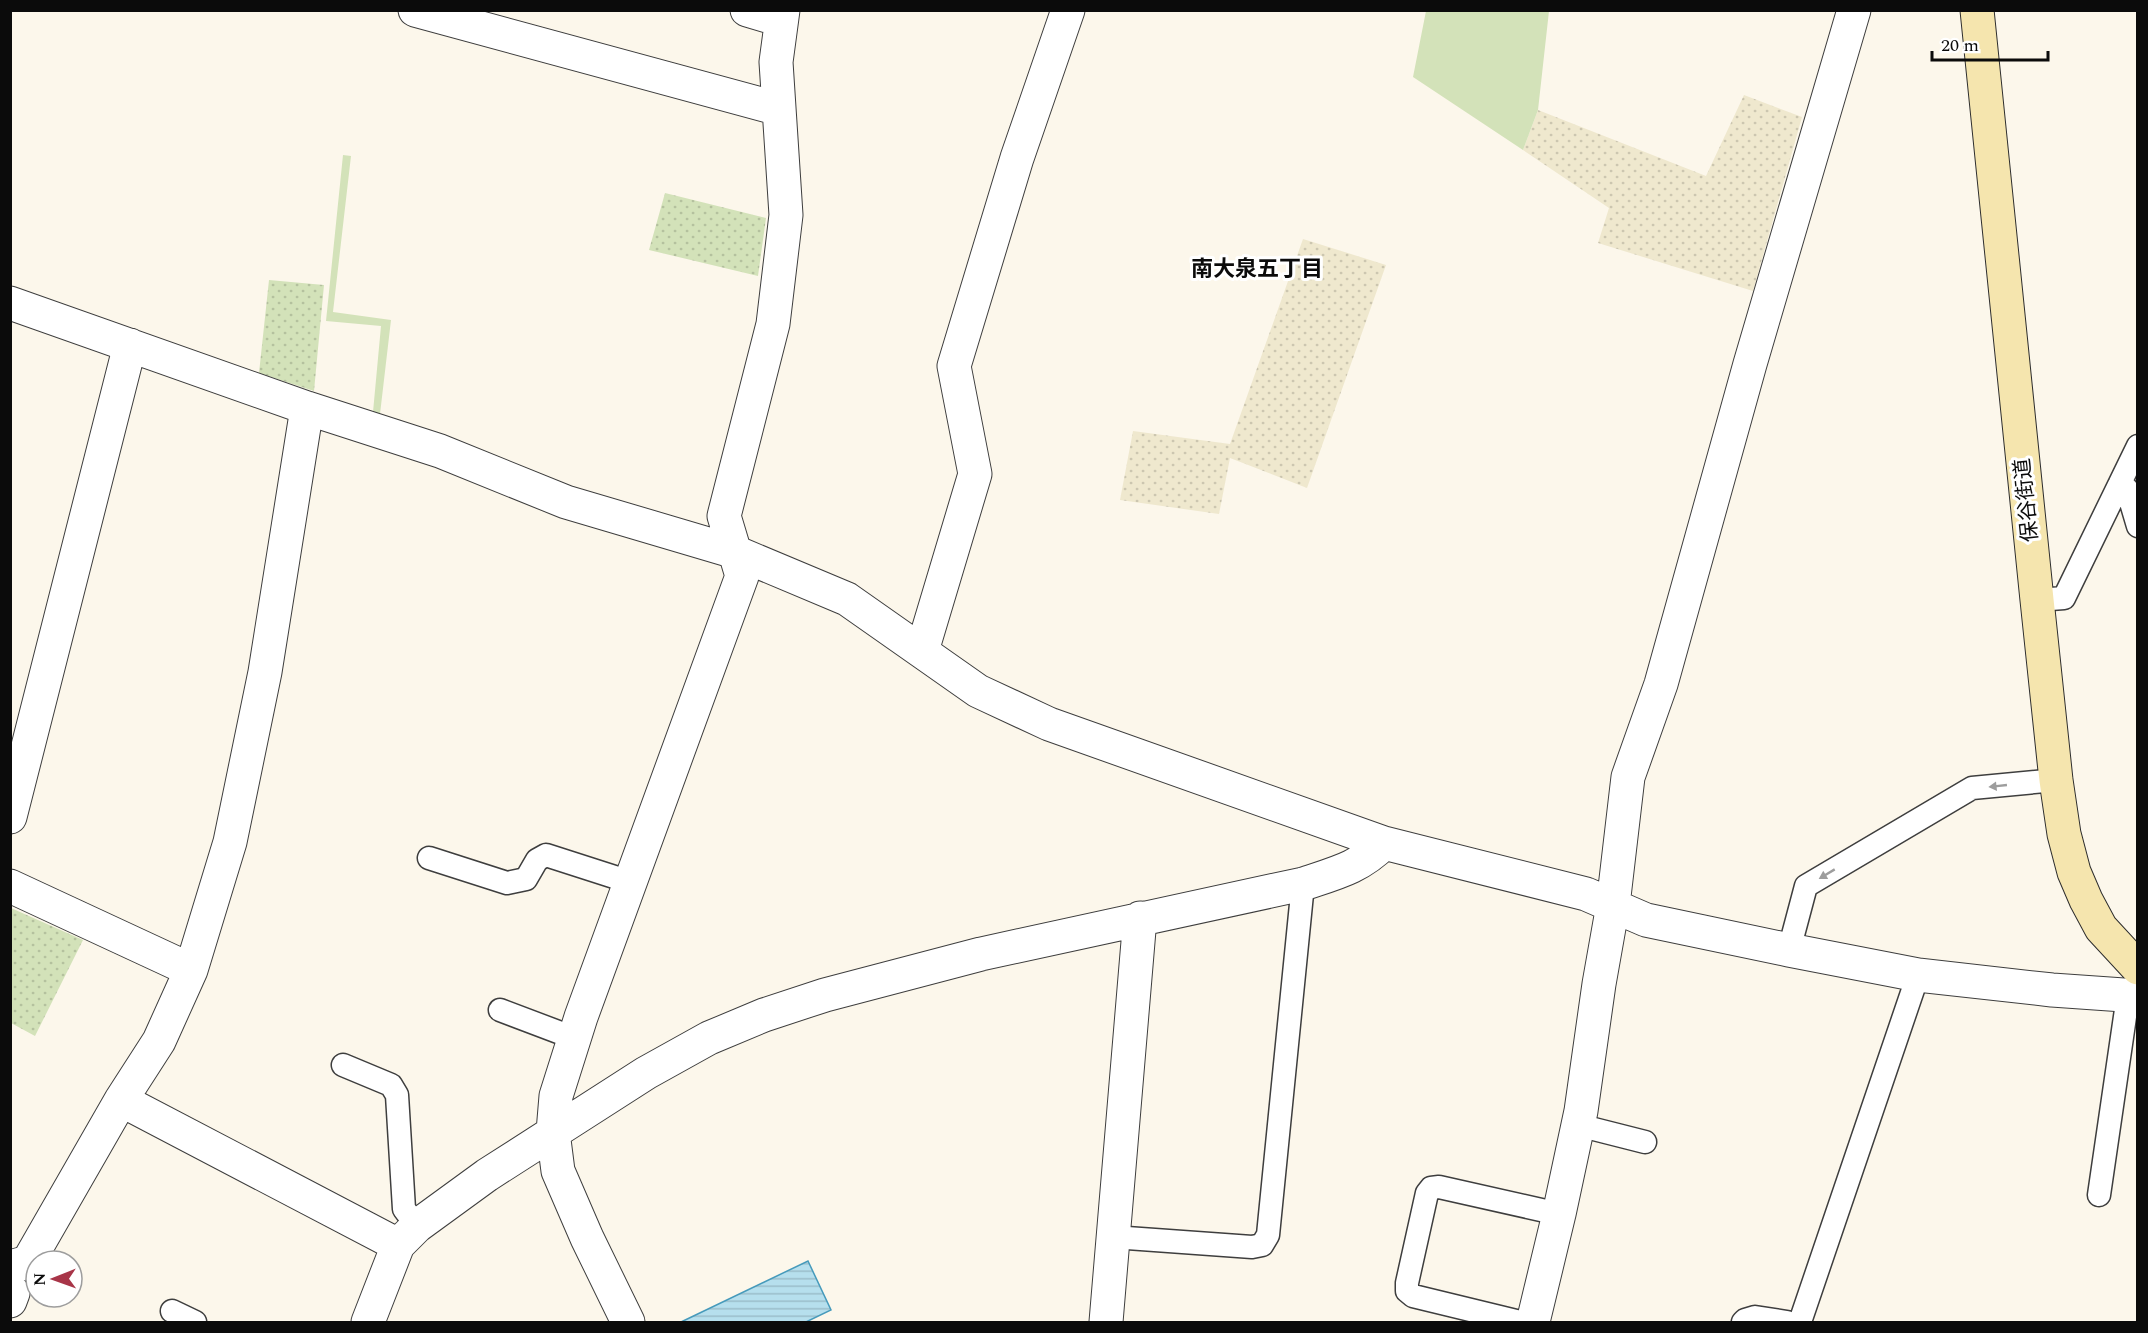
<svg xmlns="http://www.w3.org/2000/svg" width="2148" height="1333" viewBox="0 0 2148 1333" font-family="Spectral,'Noto Sans JP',serif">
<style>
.farmland{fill:url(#farmland-dots)}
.grass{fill:#d3e2b9}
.park{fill:url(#park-dots)}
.water{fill:url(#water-rules);stroke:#469abb;stroke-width:1.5}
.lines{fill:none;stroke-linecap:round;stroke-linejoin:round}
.lane-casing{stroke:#3e3e3e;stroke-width:25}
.street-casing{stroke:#3e3e3e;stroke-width:35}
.secondary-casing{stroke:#2d2d2d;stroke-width:35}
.lane{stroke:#fff;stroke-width:22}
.street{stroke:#fff;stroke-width:33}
.secondary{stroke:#f5e5ae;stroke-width:33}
.oneway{fill:#9d9d9d}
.labels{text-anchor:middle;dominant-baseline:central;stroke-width:6;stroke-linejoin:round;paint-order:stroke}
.street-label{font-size:21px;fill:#0b0b0b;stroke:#fff}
.neighbourhood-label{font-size:22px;font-weight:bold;fill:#0b0b0b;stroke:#fff}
</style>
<defs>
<pattern id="farmland-dots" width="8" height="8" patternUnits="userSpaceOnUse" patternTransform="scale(1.5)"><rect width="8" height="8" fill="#efe8ce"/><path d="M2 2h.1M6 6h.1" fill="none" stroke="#ccc6b0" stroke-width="1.8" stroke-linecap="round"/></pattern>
<pattern id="park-dots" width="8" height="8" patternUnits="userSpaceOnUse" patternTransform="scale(1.5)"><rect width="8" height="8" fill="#d3e2b9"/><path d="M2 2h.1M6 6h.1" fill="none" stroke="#b4c19e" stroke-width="1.8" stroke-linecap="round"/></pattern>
<pattern id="water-rules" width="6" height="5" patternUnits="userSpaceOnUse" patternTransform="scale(1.5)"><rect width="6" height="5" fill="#b6dfed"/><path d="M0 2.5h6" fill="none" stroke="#9bbeca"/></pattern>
</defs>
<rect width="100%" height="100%" fill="#fcf7eb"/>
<path class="farmland" d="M 1744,95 L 1802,117 L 1753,291 L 1598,243 L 1609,208 L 1523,150 L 1538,110 L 1706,176 Z
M 1303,239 L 1386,265 L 1307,488 L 1230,458 L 1219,514 L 1120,500 L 1133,431 L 1230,444 Z"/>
<path class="grass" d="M 1426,11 L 1549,11 L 1538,110 L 1523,150 L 1413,77 Z
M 343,155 L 351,156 L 333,312 L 391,320 L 380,414 L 373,412 L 381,326 L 326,321 Z"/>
<path class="park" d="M 665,193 L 766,218 L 758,276 L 649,250 Z
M 269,280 L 324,285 L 314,391 L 259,373 Z
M 11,908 L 83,940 L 35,1036 L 11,1023 Z"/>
<path class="water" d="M 808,1261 L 831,1310 L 806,1322 L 681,1322 Z"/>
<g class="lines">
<g class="lane-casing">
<path id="lane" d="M 2120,483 L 2127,489 L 2138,526
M 2037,600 L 2064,598 L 2138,446
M 429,858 L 507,883 L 526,879 L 537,860 L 546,855 L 630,882
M 1789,950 L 1806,886 L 1972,788 L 2056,780
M 500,1010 L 574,1038
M 343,1065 L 391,1085 L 397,1095 L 404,1209 L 417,1226
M 1578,1125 L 1645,1142
M 2099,1195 L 2128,996
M 1113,1237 L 1252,1247 L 1262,1245 L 1268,1235 L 1303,884
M 172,1311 L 195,1322
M 1520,1322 L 1413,1296 L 1407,1291 L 1407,1283 L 1427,1193 L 1431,1188 L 1439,1187 L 1559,1214
M 1743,1322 L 1745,1320 L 1755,1317 L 1787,1322
M 1800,1322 L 1918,975"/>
</g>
<g class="street-casing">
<path id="street" d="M 415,10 L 779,109
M 747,10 L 781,20
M 10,303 L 307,408 L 440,451 L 566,502 L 735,552 L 847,599 L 978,691 L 1049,724 L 1384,843 L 1586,894 L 1646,920 L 1789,950 L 1918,975 L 2052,990 L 2138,996
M 922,651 L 975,474 L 954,366 L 1017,158 L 1068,10
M 10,817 L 130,345
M 10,886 L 191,970
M 121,1100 L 398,1245
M 10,1267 L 28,1262 L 121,1100 L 159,1041 L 191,970 L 230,842 L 265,672 L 307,408
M 10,1289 L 13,1293 L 10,1301
M 368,1322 L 398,1245 L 417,1226 L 487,1175 L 646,1073 L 709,1038 L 764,1015 L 825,995 L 981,954 L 1303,884 C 1336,873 1359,868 1384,843
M 628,1322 L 587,1238 L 558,1171 L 553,1132 L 556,1096 L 581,1017 L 742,576 L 724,516 L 773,324 L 786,215 L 776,62 L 783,10
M 1106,1322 L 1140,918
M 1533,1322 L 1559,1214 L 1581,1111 L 1599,984 L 1613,905 L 1628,777 L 1661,684 L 1750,364 L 1854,10"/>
</g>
<g class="secondary-casing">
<path id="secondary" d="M 1977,10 L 2037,600 L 2056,780 L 2064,834 L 2074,872 L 2086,900 L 2101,928 L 2138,968"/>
</g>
<use href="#lane" class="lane"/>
<use href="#street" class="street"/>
<use href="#secondary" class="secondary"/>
</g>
<defs><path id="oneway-solid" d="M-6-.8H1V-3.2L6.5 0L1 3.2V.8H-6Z" transform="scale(1.5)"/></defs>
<g class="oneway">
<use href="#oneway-solid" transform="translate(1998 786) rotate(174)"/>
<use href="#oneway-solid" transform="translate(1827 874) rotate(149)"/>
</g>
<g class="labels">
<g class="street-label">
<text transform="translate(2027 500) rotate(-96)">保谷街道</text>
</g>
<g class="neighbourhood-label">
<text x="1257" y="269">南大泉五丁目</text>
</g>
</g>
<rect width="2148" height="1333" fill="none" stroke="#0b0b0b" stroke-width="24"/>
<g transform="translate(54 1279) rotate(269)"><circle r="28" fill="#ffffff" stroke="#9d9d9d" stroke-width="1.5"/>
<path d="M0-4.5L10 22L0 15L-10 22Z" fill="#a83548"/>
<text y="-9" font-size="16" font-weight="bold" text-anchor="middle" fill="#0b0b0b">N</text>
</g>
<path d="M1932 51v9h116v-9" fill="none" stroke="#0b0b0b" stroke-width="3"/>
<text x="1941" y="51" font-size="18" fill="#0b0b0b" stroke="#ffffff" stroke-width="4.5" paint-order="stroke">20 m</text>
</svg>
